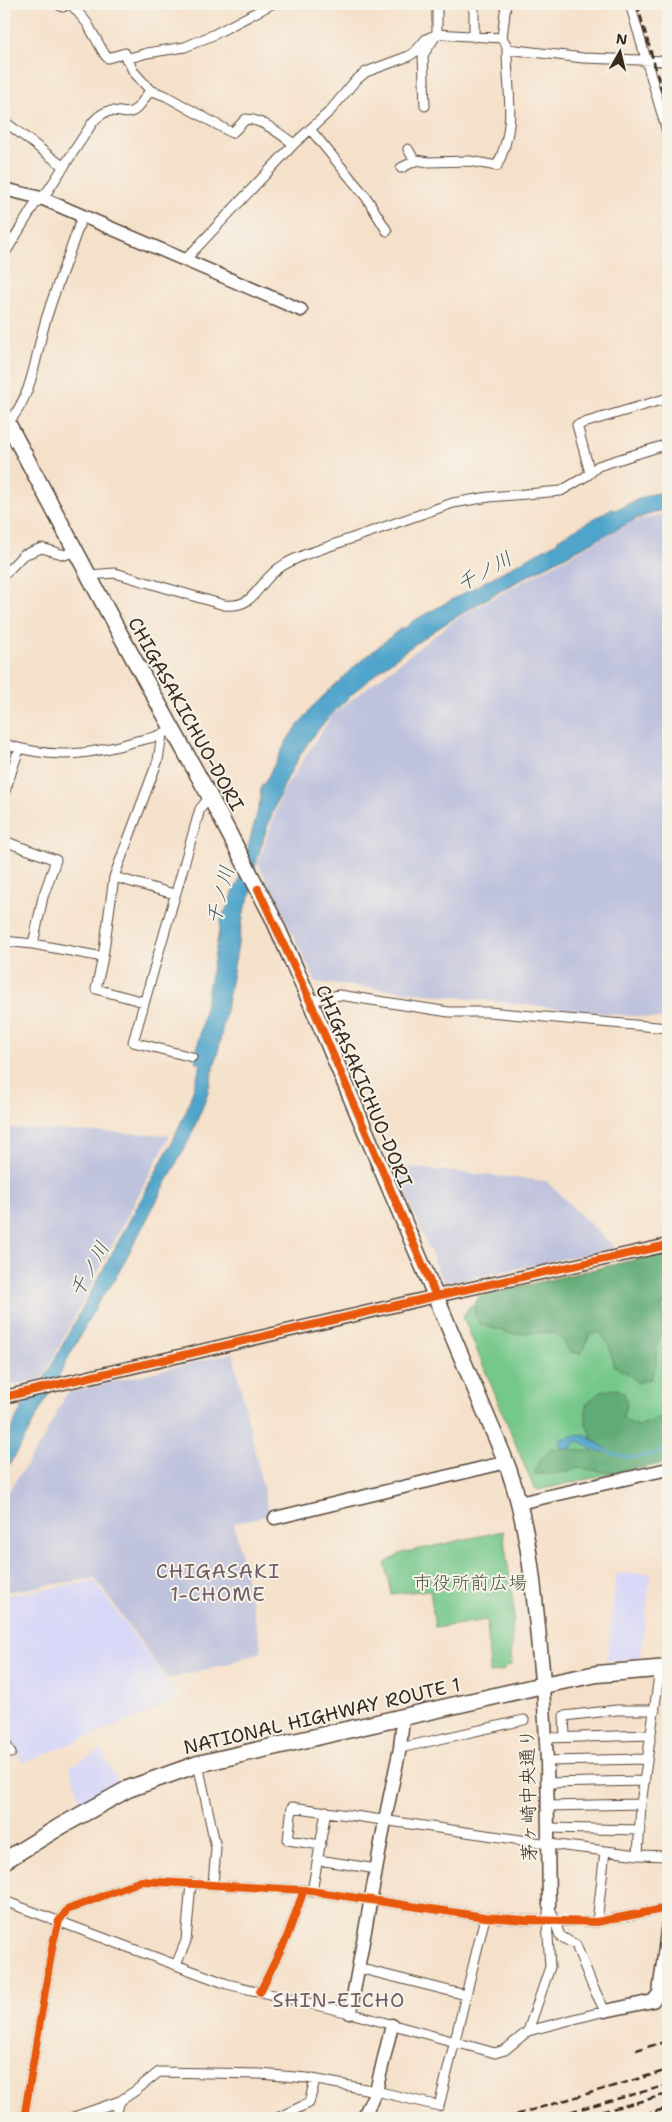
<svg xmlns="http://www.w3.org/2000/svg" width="672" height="2122" viewBox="0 0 672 2122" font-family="'Shantell Sans','Klee One',sans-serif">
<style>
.built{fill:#d7d7f8}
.industrial{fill:#bfc2dd}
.green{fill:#75c78a;stroke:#587854}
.forest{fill:#60ac76;stroke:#4e6b4a}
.water{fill:#50a4cb;stroke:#466774}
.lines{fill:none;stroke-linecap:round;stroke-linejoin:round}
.stream{stroke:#50a4cb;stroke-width:2.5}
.street-casing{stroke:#574538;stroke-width:11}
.secondary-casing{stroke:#574538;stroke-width:15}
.primary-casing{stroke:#574538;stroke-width:18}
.highway-casing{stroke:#574538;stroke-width:19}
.street{stroke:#fff;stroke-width:9}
.secondary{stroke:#fff;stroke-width:12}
.primary{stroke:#fff;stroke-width:15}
.highway{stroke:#fff;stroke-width:16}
.rail{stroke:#3b2a1e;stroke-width:2.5;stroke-dasharray:8 4;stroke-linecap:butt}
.cycleway-casing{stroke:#f7f3e8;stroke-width:11}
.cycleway{stroke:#e8590c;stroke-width:8}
.labels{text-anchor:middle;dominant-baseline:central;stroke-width:4;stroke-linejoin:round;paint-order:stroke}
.street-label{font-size:19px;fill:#3b2a1e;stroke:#f7f3e8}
.park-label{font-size:19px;fill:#4c593e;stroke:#f7f3e8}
.water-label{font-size:20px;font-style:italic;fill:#42555b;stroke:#f7f3e8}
.neighbourhood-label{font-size:20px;letter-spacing:1px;fill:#715b66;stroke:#f7f3e8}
</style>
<rect width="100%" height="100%" fill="#f7f3e8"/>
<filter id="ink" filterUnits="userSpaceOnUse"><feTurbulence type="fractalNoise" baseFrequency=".02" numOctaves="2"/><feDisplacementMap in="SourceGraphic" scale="10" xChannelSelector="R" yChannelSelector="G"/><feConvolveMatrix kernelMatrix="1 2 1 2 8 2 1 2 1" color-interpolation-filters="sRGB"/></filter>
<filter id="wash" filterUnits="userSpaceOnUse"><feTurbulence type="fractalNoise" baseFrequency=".0096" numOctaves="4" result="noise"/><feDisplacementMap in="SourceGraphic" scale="20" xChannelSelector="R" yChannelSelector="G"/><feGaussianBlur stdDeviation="1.12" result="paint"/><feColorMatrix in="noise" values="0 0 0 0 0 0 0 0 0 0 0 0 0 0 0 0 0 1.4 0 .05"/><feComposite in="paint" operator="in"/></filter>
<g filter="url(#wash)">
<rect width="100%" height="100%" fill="#f5e1ca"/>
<path class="built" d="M 651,1573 L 640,1658 L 607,1661 L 616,1574 Z
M 94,1581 L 176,1694 L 172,1699 L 172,1703 L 23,1763 L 4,1733 L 4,1596 Z
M 101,1750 L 118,1782 L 81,1803 L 70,1766 Z"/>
<path class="industrial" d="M 668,513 L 668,1020 L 316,982 L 258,863 L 283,791 L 333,714 L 459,617 L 634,521 Z
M 4,1128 L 170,1135 L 42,1379 L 4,1387 Z
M 394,1166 L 546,1181 L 615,1248 L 444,1284 Z
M 233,1353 L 269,1515 L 234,1523 L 262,1651 L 227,1664 L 167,1679 L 95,1578 L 4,1592 L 4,1498 L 41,1443 L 67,1393 Z"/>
<path class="green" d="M 668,1261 L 668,1461 L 538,1490 L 533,1486 L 463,1317 L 469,1307 L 474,1305 Z
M 503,1531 L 514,1608 L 511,1648 L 512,1664 L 506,1667 L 505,1670 L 490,1673 L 487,1620 L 435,1628 L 430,1590 L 392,1594 L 385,1563 L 402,1553 Z"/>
<path class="forest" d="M 668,1252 L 668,1306 L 661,1304 L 664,1323 L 656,1349 L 656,1366 L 651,1379 L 637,1383 L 628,1374 L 613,1365 L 609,1345 L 600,1333 L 590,1334 L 581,1354 L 570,1352 L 564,1342 L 553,1332 L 512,1334 L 479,1324 C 473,1313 472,1307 479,1296 Z
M 618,1389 L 624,1393 L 627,1404 L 623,1414 L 624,1420 L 638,1426 L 658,1418 L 668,1419 L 668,1463 L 613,1473 L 580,1468 L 554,1474 L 534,1474 L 539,1462 L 551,1448 C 568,1448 582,1453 598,1450 L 586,1424 L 586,1405 L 601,1391 Z"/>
<path class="water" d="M 668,491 L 668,508 L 636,519 C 541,570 440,616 359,688 C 338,707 317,728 302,752 C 281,786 268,822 257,860 C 253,875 254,893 245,907 L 219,1047 L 206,1099 L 189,1140 L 113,1283 L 100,1299 L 18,1451 L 4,1473 L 4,1443 L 33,1386 L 42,1383 L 172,1142 L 187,1109 L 201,1064 L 195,1061 L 222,915 L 230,904 L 234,889 L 238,884 L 260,802 L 261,785 L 264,784 L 289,737 L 315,704 L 356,665 L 400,629 L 405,628 L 413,621 L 557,542 L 558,539 L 611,509 L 615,510 L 648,495 Z
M 586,1435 L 607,1449 L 604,1452 L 592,1450 L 582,1442 L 577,1441 L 570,1449 L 563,1449 L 559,1443 L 561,1439 L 572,1436 Z"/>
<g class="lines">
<path class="stream" d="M 605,1451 C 630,1461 643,1458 668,1449"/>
</g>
</g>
<g filter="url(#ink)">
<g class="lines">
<g class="street-casing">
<path id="street" d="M 57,4 L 63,7 L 68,4
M 71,4 L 87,23 L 105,55 L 108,58 L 125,53 L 133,71 L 150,90 L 166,96 L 232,133 L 246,119 C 265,120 279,134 294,144
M 506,4 L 502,38 L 507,46 L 507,49 L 583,58 L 668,61
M 630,4 L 668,135
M 474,37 L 474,4
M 126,59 L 147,53 L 185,47 L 213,35 L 272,4
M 425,106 L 423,55 L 437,34 L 437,4
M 4,121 L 64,167
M 310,129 L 366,197 L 387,231
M 408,149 L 415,161
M 401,168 L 417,160 L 428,162 L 470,161 L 497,166 C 518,122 507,95 507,49
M 4,255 L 35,204 L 47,192 L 93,122 C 114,99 121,121 136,109 C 142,104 146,96 150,90
M 185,260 L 294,144 L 330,111 L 355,81 L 366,72 L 409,56 L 415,52 L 426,39 L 437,34 L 502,38
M 8,423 C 36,392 35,348 49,310 C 59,278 72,248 82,216
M 590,473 L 577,425 L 668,398
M 4,575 L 23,555 L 42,548 L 65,555 L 75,550
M 89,575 L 115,573 L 224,605 C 253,608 255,589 273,573 C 282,564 293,560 304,555 L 453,503 L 489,497 L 561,491 L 588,475 L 598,466 L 668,444
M 4,744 C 52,759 85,756 133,742 C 144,739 157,738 166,732
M 4,794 L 19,749
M 4,841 L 56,860 L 43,897 L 33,944
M 114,877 L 174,894
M 4,941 L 33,944 L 103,957 L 114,877 L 158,760 L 162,735
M 103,957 L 96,989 L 144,1002
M 310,1001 L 339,995 L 449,1012 L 489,1012 L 668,1028
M 192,1057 L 133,1042 L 200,809 L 210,797
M 565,1737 L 564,1716 L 617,1710 L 655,1710
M 546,1738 L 651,1735
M 4,1741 L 11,1753
M 400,1748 L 524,1720
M 547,1761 L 647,1759
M 198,1764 L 216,1848 L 213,1884
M 547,1783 L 645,1781
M 548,1806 L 641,1804
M 548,1828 L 640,1830
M 321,1845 L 288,1840 L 292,1807 L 549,1844 L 638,1855 L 668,1856
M 638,1855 L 641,1804 L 660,1669
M 318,1860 L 377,1869
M 312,1892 L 326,1811
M 4,1901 L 227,1984 L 350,2013 L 495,2053 L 505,2050 L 528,2031
M 549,1905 L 560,1936 L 576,1945 L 592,1985 L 605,2011 L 528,2031 L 550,1967 L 547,1921 Z
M 597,1922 L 605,1851
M 176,1965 L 186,1941 L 191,1883
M 358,1968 L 466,1995
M 260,1992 L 287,1937 L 304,1890
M 24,2118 L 53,1943 L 59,1921 L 67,1910 L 141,1881 L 304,1890 L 485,1917 L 525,1920 L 597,1922 L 668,1908
M 71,2118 L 120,2101 L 135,2091 L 159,2072 L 260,2074 L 307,2078 L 376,2091 L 439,2106 L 485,1917
M 115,2118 L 120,2101
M 277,2118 L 309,2103 L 315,2080"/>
</g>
<g class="secondary-casing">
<path id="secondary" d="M 4,189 L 41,198 L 301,310
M 4,1397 L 436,1296 L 668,1245
M 519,1503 L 668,1469
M 275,1518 L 507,1462
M 543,1685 L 547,1761 L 549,1905
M 605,2011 L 653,2001 L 659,1993 L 668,1924
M 350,2013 L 387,1810 L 400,1748 L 403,1718
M 363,2118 L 376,2091 L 392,2025"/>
</g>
<g class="primary-casing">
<path id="primary" d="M 4,416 L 115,625 L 210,797 L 272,916 L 310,1001 L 502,1452 C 532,1523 535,1609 543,1685"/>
</g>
<g class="highway-casing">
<path id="highway" d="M 4,1861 L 61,1826 L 128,1789 L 198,1764 L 543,1685 L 597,1674 L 668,1668"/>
</g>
<use href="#street" class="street"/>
<use href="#secondary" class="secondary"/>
<use href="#primary" class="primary"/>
<use href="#highway" class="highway"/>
<path class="rail" d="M 637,4 L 668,111
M 636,2050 L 668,2041
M 444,2118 L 445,2118
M 505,2118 L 668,2070
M 547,2118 L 668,2085
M 578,2118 L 668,2094
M 632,2118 L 668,2108"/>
<g class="cycleway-casing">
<path id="cycleway" d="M 258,889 L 310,1001 L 436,1296
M 4,1397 L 436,1296 L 668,1245
M 260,1992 L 287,1937 L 304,1890
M 24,2118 L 53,1943 L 59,1921 L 67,1910 L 141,1881 L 304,1890 L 485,1917 L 525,1920 L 597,1922 L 668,1908"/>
</g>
<use href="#cycleway" class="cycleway"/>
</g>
</g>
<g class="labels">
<g class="street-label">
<text transform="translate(186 714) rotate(61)">CHIGASAKICHUO-DORI</text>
<text transform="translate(364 1086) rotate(67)">CHIGASAKICHUO-DORI</text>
<text transform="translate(322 1716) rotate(-13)">NATIONAL HIGHWAY ROUTE 1</text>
<text transform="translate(528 1795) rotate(-91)">茅ヶ崎中央通り</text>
</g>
<g class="park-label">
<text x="470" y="1582">市役所前広場</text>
</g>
<g class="water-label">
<text transform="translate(484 571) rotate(-29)">千ノ川</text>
<text transform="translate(220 895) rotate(-76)">千ノ川</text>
<text transform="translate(89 1269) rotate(-61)">千ノ川</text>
</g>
<g class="neighbourhood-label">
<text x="218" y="1571">CHIGASAKI<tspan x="218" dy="23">1-CHOME</tspan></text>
<text x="339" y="2000">SHIN-EICHO</text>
</g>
</g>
<rect width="672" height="2122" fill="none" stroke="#f7f3e8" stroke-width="20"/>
<g transform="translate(620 52) rotate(8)" stroke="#f7f3e8" stroke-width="4" paint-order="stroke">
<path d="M0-4L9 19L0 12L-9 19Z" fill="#3b2a1e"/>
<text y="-8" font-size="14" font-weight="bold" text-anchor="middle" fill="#3b2a1e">N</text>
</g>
</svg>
